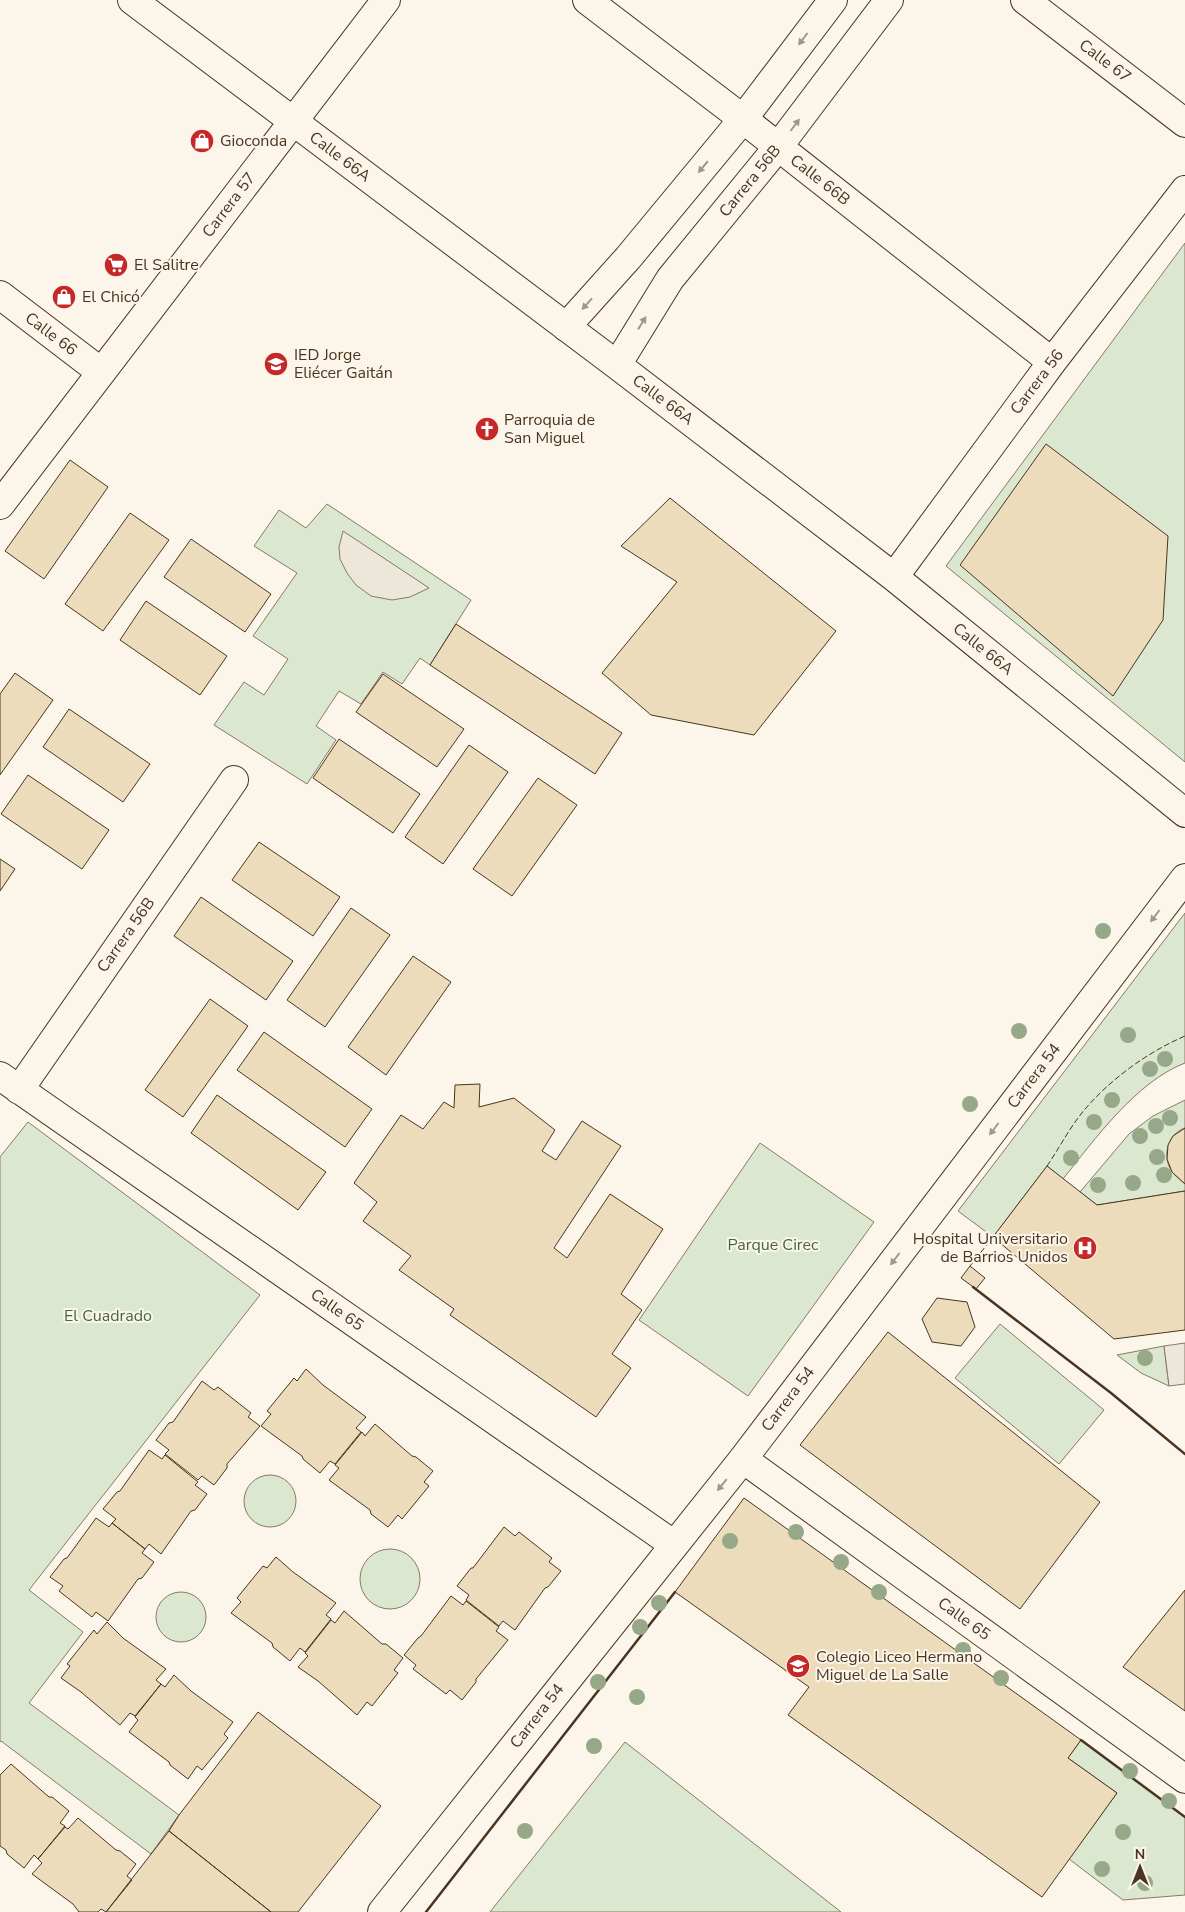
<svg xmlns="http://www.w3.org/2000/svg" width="1185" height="1912" viewBox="0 0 1185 1912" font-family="'Nunito Sans',sans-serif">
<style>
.green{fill:#dce7d0;stroke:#887966}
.parking{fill:#ede7d9;stroke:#887966}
.building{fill:#ecdcbc;stroke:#4a3520}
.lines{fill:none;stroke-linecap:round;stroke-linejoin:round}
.minor-casing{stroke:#4a3520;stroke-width:30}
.minor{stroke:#fbf6e9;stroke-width:28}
.fence{stroke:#4a3520;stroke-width:1;stroke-dasharray:6 2.5;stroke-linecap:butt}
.wall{stroke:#4a3520;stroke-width:2.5}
.tree{fill:#96a887}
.oneway{fill:#a29684}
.labels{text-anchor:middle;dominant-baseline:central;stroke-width:4;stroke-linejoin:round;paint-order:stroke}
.street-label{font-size:16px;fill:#4a3520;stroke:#fbf6e9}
.poi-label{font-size:16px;fill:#4a3520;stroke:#fbf6e9;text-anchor:start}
.park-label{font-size:16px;fill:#436837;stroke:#fbf6e9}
</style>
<rect width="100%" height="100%" fill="#fbf6e9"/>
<path class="green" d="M 1185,243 L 1185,762 L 946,566 Z
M 327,504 L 471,600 L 430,665 L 420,658 L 402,684 L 383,672 L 361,704 L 339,691 L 316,726 L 336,740 L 307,784 L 214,725 L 244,682 L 264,695 L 288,659 L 253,636 L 297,573 L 254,546 L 279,510 L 306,528 Z
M 1185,913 L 1185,1063 C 1137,1081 1094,1140 1063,1179 L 1047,1166 L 993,1237 L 958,1211 Z
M 1185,1100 L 1185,1128 C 1167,1134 1161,1158 1173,1173 C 1176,1177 1181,1180 1185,1184 L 1185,1191 L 1097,1205 L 1080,1192 L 1129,1134 L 1153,1116 Z
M 28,1122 L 260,1295 L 29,1590 L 83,1632 L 29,1703 L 179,1815 L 151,1854 L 1,1741 L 0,1742 L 0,1157 Z
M 760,1143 L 874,1222 L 748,1396 L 639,1320 Z
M 1000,1324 L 1104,1410 L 1059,1464 L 955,1378 Z
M 1164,1346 L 1169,1386 L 1141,1373 L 1117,1355 Z
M244 1501a26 26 0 1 1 52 0a26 26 0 1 1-52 0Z
M360 1579a30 30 0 1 1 60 0a30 30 0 1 1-60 0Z
M156 1617a25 25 0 1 1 50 0a25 25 0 1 1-50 0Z
M 1081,1740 L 1185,1817 L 1185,1895 L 1123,1900 L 1069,1859 L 1117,1793 L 1068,1758 Z
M 625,1742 L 841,1912 L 490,1912 Z"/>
<path class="parking" d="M 343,531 L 429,588 L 410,597 L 392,600 L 371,596 L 356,585 L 347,573 L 340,559 L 339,547 Z
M 1185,1343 L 1185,1384 L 1169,1386 L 1164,1346 Z"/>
<path class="building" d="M 1046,444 L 1168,536 L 1163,620 L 1113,696 L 960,565 Z
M 70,460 L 108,487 L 44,579 L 5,551 Z
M 670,498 L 836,631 L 754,735 L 651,715 L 602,673 L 677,582 L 621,546 Z
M 130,513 L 169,540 L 103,631 L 65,604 Z
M 191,539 L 271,594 L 245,632 L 164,577 Z
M 146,601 L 227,656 L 200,695 L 120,640 Z
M 456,624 L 622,733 L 595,774 L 430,665 Z
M 15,673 L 53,700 L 0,775 L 0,694 Z
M 383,674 L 464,729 L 437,767 L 356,712 Z
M 69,709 L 150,764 L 123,802 L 43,747 Z
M 339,739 L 420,794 L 393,833 L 313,778 Z
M 469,745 L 508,772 L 443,864 L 405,837 Z
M 28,775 L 109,830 L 82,869 L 1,814 Z
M 538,778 L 577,805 L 512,896 L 473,869 Z
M 259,842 L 340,897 L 313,936 L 232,880 Z
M 0,859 L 15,869 L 0,891 Z
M 201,897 L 293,961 L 266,1000 L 174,936 Z
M 351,908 L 390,935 L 325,1027 L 287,1000 Z
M 413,956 L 451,982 L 386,1075 L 348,1047 Z
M 210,999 L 248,1026 L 183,1117 L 145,1090 Z
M 264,1032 L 372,1109 L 345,1147 L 237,1070 Z
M 480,1084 L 479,1107 L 514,1098 L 555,1130 L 542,1151 L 556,1160 L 582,1121 L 621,1146 L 554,1248 L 567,1258 L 610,1194 L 663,1229 L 621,1294 L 642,1310 L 612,1354 L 631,1368 L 596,1417 L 450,1315 L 454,1309 L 399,1270 L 411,1256 L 363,1221 L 377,1202 L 354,1183 L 401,1115 L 423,1129 L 444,1102 L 454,1108 L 455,1085 Z
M 217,1095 L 326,1172 L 298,1210 L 191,1133 Z
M 1185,1128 L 1185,1184 L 1172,1172 L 1167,1159 L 1168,1145 L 1173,1136 Z
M 1047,1166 L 1097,1205 L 1185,1191 L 1185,1330 L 1114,1339 L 993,1237 Z
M 970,1266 L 985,1278 L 976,1289 L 961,1278 Z
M 937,1298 L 967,1302 L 975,1327 L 961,1346 L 932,1342 L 922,1319 Z
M 888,1332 L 1100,1502 L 1020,1609 L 800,1445 Z
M 306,1369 L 323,1385 L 366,1417 L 356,1428 L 361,1432 L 335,1464 L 330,1461 L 320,1473 L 303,1459 L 302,1456 L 261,1426 L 271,1414 L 267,1411 L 294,1378 L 297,1381 Z
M 202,1381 L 214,1390 L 218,1387 L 251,1413 L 248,1417 L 260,1426 L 227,1464 L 227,1468 L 214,1485 L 202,1476 L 198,1480 L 165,1454 L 169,1450 L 156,1440 L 169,1423 L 173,1422 Z
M 375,1424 L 412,1456 L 416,1457 L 433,1471 L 424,1482 L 429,1486 L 402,1519 L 398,1515 L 388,1527 L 371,1514 L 370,1510 L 329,1480 L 339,1468 L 335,1465 L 362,1432 L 365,1436 Z
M 149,1450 L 162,1459 L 165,1455 L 198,1482 L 195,1485 L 207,1494 L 195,1510 L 191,1511 L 161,1554 L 149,1544 L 145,1549 L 112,1523 L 116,1519 L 103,1509 L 117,1492 L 120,1491 Z
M 744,1498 L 1081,1740 L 1068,1758 L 1117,1793 L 1042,1897 L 788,1715 L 809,1687 L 675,1592 Z
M 96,1518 L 109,1527 L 112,1523 L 145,1549 L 142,1553 L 154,1562 L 142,1578 L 138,1579 L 108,1621 L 96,1612 L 92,1617 L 59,1591 L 63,1586 L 50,1577 L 64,1559 L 67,1558 Z
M 504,1527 L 515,1536 L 519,1532 L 552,1558 L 549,1562 L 561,1571 L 548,1587 L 545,1588 L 515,1630 L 503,1621 L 499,1626 L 466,1600 L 469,1595 L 457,1586 L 471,1568 L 473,1568 Z
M 276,1557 L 293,1572 L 336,1603 L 326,1615 L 331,1619 L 305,1652 L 300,1648 L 290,1661 L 273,1647 L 272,1643 L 231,1613 L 241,1602 L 237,1598 L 263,1566 L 267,1568 Z
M 1185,1590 L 1185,1711 L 1123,1667 Z
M 451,1596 L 463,1605 L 466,1601 L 499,1627 L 496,1631 L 508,1640 L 476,1679 L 476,1682 L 462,1700 L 450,1690 L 446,1694 L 413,1669 L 416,1665 L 404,1655 L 418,1638 L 421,1636 Z
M 344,1611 L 382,1644 L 386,1644 L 403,1658 L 394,1670 L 398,1673 L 372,1706 L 367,1702 L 357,1715 L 318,1681 L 298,1667 L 308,1656 L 305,1653 L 331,1620 L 335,1623 Z
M 107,1622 L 123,1638 L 166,1669 L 156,1680 L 161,1684 L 135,1716 L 130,1713 L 120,1725 L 81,1692 L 61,1678 L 70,1666 L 67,1664 L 94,1630 L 97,1634 Z
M 174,1675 L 191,1691 L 233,1722 L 224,1734 L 228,1738 L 202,1770 L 197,1766 L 188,1779 L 170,1765 L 169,1762 L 129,1732 L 138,1720 L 135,1717 L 161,1684 L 165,1687 Z
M 258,1712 L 381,1806 L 298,1912 L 271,1912 L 169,1831 L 179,1815 Z
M 11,1764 L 49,1797 L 52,1797 L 69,1811 L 60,1823 L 65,1826 L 38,1859 L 34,1855 L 24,1868 L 7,1854 L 6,1850 L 0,1846 L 0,1775 Z
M 78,1818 L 116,1850 L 120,1851 L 136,1864 L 127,1876 L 132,1880 L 106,1912 L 101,1909 L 98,1912 L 79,1912 L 73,1904 L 32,1874 L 42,1863 L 38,1859 L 65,1827 L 68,1829 Z
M 169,1831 L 271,1912 L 106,1912 Z"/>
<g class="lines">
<g class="minor-casing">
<path id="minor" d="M 132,0 L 617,365 L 894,577 L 1185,813
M 587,0 L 743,119 L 1052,362
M 1025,0 L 1185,123
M 0,295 L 101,372
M 566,327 L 628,258 L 743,119 L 833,0
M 617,365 L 670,279 L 778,147 L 889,0
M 0,505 L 386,0
M 894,577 L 1052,362 L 1185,190
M 0,1076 L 673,1544
M 19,1090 L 234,780
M 743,1459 L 1185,1779
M 382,1912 L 743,1459 L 1185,878"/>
</g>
<use href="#minor" class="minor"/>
<path class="fence" d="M 1047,1166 C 1060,1147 1071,1125 1086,1108 C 1112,1078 1148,1052 1185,1036
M 970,1266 L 993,1237"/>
<path class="wall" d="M 973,1287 L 1111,1393 L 1185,1454
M 1081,1740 L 1185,1817
M 426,1912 L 675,1592"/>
</g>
<g class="tree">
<circle cx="1103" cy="931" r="8"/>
<circle cx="1019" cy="1031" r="8"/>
<circle cx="1128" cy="1035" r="8"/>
<circle cx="1165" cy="1059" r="8"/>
<circle cx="1150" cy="1069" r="8"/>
<circle cx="1112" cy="1100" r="8"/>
<circle cx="970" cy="1104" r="8"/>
<circle cx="1170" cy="1118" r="8"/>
<circle cx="1094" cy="1122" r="8"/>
<circle cx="1156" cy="1126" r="8"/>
<circle cx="1140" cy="1136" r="8"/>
<circle cx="1157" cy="1157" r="8"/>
<circle cx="1071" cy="1158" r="8"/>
<circle cx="1164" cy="1175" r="8"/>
<circle cx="1133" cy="1183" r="8"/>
<circle cx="1098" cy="1185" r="8"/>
<circle cx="1145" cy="1358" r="8"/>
<circle cx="796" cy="1532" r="8"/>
<circle cx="730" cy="1541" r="8"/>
<circle cx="841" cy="1562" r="8"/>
<circle cx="879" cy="1592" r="8"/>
<circle cx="659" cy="1603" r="8"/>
<circle cx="640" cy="1627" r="8"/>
<circle cx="963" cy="1650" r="8"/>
<circle cx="1001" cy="1678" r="8"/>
<circle cx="598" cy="1682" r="8"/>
<circle cx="637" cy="1697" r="8"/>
<circle cx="594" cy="1746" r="8"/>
<circle cx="1130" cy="1771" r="8"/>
<circle cx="1169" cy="1801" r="8"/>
<circle cx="525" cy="1831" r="8"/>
<circle cx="1123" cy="1832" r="8"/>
<circle cx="1102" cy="1869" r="8"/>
<circle cx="1145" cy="1883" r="8"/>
</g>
<defs><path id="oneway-solid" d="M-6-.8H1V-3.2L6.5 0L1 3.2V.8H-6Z" transform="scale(1.25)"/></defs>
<g class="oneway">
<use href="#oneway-solid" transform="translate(803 39) rotate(127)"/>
<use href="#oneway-solid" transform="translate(795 125) rotate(-53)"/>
<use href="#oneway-solid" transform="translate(703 167) rotate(130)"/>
<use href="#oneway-solid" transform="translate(587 304) rotate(132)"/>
<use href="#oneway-solid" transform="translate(642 323) rotate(-58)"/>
<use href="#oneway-solid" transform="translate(1155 916) rotate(127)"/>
<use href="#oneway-solid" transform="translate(994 1129) rotate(127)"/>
<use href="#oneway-solid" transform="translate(895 1259) rotate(127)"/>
<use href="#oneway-solid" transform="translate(722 1485) rotate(129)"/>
</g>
<defs>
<g id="shop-disc" transform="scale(1.25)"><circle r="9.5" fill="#c62828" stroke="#fbf6e9"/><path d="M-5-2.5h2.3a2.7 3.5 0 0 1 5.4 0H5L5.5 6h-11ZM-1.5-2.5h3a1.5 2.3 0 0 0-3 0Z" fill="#fff"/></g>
<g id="supermarket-disc" transform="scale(1.25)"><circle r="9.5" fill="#c62828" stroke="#fbf6e9"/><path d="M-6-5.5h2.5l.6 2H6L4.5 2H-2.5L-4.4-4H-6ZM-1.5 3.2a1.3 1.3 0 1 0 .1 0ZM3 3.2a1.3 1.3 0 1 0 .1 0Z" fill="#fff"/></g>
<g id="school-disc" transform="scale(1.25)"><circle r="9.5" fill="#c62828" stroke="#fbf6e9"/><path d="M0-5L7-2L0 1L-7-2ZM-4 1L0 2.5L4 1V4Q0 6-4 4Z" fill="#fff"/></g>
<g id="church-disc" transform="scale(1.25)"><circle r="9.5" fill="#c62828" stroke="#fbf6e9"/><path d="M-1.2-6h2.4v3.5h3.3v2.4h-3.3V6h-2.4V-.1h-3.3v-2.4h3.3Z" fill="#fff"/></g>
<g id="hospital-disc" transform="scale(1.25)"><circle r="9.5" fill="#c62828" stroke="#fbf6e9"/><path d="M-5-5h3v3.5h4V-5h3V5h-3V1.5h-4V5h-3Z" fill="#fff"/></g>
</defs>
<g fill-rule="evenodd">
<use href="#shop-disc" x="202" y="141"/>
<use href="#supermarket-disc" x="116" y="265"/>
<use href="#shop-disc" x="64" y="297"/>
<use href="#school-disc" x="276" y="364"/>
<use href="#church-disc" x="487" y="429"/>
<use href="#hospital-disc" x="1085" y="1248"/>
<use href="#school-disc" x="798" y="1666"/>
</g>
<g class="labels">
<g class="street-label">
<text transform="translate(1105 61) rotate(37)">Calle 67</text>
<text transform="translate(340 157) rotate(37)">Calle 66A</text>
<text transform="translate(820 180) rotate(38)">Calle 66B</text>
<text transform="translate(750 181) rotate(-51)">Carrera 56B</text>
<text transform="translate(229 205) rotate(-53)">Carrera 57</text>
<text transform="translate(51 334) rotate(37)">Calle 66</text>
<text transform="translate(1037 382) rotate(-53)">Carrera 56</text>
<text transform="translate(663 400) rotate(37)">Calle 66A</text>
<text transform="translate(983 649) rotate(39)">Calle 66A</text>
<text transform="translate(126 935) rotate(-55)">Carrera 56B</text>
<text transform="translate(1034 1076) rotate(-53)">Carrera 54</text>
<text transform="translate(337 1310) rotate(35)">Calle 65</text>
<text transform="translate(788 1399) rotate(-53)">Carrera 54</text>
<text transform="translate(964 1619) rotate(36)">Calle 65</text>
<text transform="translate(537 1716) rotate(-52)">Carrera 54</text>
</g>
<g class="poi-label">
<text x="220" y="141">Gioconda</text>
<text x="134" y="265">El Salitre</text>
<text x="82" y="297">El Chicó</text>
<text x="294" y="355">IED Jorge<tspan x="294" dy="18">Eliécer Gaitán</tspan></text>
<text x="504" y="420">Parroquia de<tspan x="504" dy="18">San Miguel</tspan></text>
<text x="1068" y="1239" text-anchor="end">Hospital Universitario<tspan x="1068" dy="18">de Barrios Unidos</tspan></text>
<text x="816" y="1657">Colegio Liceo Hermano<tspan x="816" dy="18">Miguel de La Salle</tspan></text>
</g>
<g class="park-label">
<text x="773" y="1245">Parque Cirec</text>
<text x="108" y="1316">El Cuadrado</text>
</g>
</g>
<g transform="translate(1140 1867)" stroke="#fbf6e9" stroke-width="4" paint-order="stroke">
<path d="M0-4L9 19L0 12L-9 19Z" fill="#4a3520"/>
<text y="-8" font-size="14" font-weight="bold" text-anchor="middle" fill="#4a3520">N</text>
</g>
</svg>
